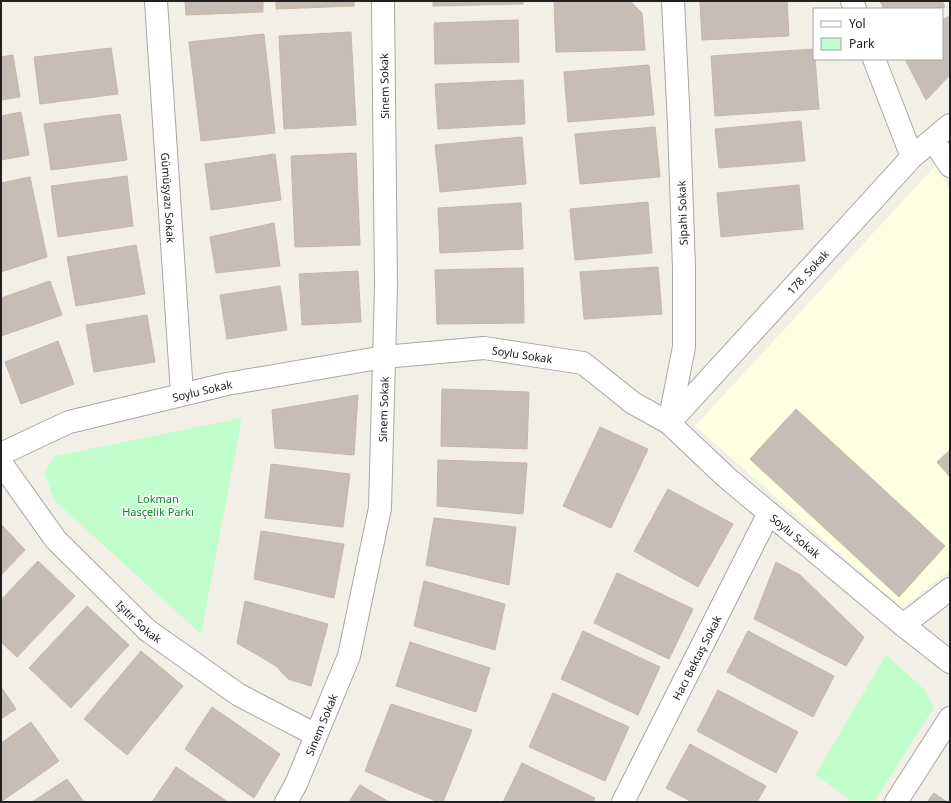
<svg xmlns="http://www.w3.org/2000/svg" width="951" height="803" viewBox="0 0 951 803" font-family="'Noto Sans',sans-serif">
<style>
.education{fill:#fcffe2}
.park{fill:#c2fdcd}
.building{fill:#c6beb5;stroke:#c4b7a8}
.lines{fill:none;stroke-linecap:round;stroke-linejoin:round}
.minor-casing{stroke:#a7a7a7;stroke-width:24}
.minor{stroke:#fff;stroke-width:22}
.labels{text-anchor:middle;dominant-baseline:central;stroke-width:3;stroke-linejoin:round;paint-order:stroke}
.street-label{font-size:11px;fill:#202020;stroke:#fff}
.park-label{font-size:11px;fill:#05881e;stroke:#fff}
</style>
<rect width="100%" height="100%" fill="#f1efe6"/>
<path class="education" d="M 936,165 L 950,189 L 950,570 L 902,608 L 695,426 Z"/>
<path class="park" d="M 242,418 L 201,634 L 55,501 L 44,473 L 55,456 Z
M 886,655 L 924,689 L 934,707 L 874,802 L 854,802 L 815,775 Z"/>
<path class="building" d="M 185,1 L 263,1 L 263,12 L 186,15 Z
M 276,1 L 354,1 L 354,6 L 276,9 Z
M 433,1 L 523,1 L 523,4 L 433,6 Z
M 554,1 L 630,1 L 642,13 L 645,50 L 556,52 Z
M 700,1 L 787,1 L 789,36 L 702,40 Z
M 880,1 L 942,1 L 945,7 L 939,9 L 884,9 Z
M 950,16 L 950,75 L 926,100 L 905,59 L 942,59 L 942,20 Z
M 518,20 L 519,62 L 435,64 L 434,23 Z
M 351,32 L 356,125 L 284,129 L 279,36 Z
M 264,34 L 275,133 L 201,141 L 189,42 Z
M 111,48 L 118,94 L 40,104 L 34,57 Z
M 814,49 L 814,59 L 815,59 L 819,109 L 715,116 L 711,56 Z
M 13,55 L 20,97 L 1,100 L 1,57 Z
M 649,65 L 654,115 L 568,122 L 564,72 Z
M 523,80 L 525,124 L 438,129 L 435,84 Z
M 21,112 L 29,155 L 1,160 L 1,116 Z
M 120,114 L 127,160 L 51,170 L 44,124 Z
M 801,121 L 805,161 L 719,168 L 715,129 Z
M 655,127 L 660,177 L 580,184 L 575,134 Z
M 522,137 L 526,184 L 440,192 L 435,145 Z
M 356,153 L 360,245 L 295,247 L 291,156 Z
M 275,154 L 281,200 L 211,210 L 205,164 Z
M 127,176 L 133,226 L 58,237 L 51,186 Z
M 30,177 L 47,257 L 1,272 L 1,183 Z
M 799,185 L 803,229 L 721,237 L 717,193 Z
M 648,202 L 652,253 L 575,260 L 570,209 Z
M 521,203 L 523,249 L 440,253 L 438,208 Z
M 274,223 L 280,266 L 216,273 L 210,237 Z
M 136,245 L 145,294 L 76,306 L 67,257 Z
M 658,267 L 662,314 L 584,319 L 580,272 Z
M 523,268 L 524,323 L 437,324 L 435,270 Z
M 358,271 L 361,322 L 302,325 L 299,274 Z
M 50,281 L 62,315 L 1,336 L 1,298 Z
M 280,286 L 287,330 L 227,339 L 220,295 Z
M 147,315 L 155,362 L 94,372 L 86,325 Z
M 58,341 L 74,384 L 21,404 L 5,362 Z
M 442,389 L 529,392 L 527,449 L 441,446 Z
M 358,395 L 354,455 L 275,448 L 272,410 Z
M 796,409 L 945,546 L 899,597 L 750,459 Z
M 600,427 L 648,449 L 611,528 L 563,506 Z
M 950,450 L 950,477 L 937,462 Z
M 438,460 L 527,463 L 523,514 L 437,506 Z
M 271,464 L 350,474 L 343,527 L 265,518 Z
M 668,489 L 733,524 L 698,587 L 634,551 Z
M 434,518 L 516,527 L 509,585 L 426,565 Z
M 1,524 L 25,550 L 1,575 Z
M 261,531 L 344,544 L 334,598 L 254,579 Z
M 38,561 L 75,596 L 17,657 L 1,642 L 1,600 Z
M 776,562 L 800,575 L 864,637 L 846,666 L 754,619 Z
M 617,573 L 693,609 L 669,659 L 594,623 Z
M 424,581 L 505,604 L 495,650 L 414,626 Z
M 245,601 L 328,624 L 311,686 L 288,679 L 276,666 L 237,643 Z
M 87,606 L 129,645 L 71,708 L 29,668 Z
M 583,631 L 660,667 L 638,715 L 561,679 Z
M 748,631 L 834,676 L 813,717 L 727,672 Z
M 410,642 L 490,668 L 476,712 L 396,686 Z
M 141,651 L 183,686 L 127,755 L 84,719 Z
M 1,687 L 16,709 L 1,719 Z
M 718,690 L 798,732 L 776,773 L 697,731 Z
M 553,693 L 629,727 L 605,781 L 529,747 Z
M 391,704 L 472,730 L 443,802 L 438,802 L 365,771 Z
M 212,707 L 280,754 L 254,798 L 185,749 Z
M 31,722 L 59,761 L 1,802 L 1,743 Z
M 690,744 L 766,786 L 757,802 L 692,802 L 666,788 Z
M 522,763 L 595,798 L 593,802 L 503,802 Z
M 176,767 L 228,802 L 152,802 Z
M 67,779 L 84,802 L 32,802 Z
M 360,785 L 389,802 L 349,802 Z
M 934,793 L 947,802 L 927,802 Z"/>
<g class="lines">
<g class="minor-casing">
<g id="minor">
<path id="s1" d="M 156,1 L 182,394"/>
<path d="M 852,1 L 855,9"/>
<path d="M 874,59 L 912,157"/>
<path d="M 933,140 L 950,166"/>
<path d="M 669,423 L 684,347 L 684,268 L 679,125 L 673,1"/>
<path id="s2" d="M 669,423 L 912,157 L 950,125"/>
<path id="s3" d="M 1,454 L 69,422 L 227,384 L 384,357 L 484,348 L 583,363 L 633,403 L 669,423 L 726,477 L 903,625 L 950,662"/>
<path id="s4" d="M 1,463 L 56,540 L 147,630 L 239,695 L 316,735"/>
<path d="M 903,625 L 950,589"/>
<path id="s5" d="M 286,802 L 296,784 L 349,656 L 380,508 L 386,286 L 383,1"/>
<path id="s6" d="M 623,802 C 671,705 721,610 769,513"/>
<path d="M 896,802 L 950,718"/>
</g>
</g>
<use href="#minor" class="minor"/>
</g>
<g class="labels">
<g class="street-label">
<text transform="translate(384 86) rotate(-91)">Sinem Sokak</text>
<text stroke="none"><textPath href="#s1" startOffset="197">Gümüşyazı Sokak</textPath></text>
<text transform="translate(682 213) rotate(-92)">Sipahi Sokak</text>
<text stroke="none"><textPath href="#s2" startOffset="205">178. Sokak</textPath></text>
<text stroke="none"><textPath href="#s3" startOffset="536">Soylu Sokak</textPath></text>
<text stroke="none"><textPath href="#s3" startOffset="212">Soylu Sokak</textPath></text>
<text stroke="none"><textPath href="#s5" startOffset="409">Sinem Sokak</textPath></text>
<text stroke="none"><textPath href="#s3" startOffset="872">Soylu Sokak</textPath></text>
<text stroke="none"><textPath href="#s4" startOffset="211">Işıtır Sokak</textPath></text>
<text stroke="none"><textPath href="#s6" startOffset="162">Hacı Bektaş Sokak</textPath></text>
<text stroke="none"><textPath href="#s5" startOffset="85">Sinem Sokak</textPath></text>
</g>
<g class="park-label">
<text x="158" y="498">Lokman<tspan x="158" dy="13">Hasçelik Parkı</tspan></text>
</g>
</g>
<rect width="951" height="803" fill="none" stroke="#202020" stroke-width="4"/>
<rect x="813" y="8" width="130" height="52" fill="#ffffff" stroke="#a6a6a6"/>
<rect x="821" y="21" width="20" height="6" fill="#ffffff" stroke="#a6a6a6"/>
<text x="849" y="28" font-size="12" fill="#202020">Yol</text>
<rect x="821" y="38" width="20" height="12" fill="#c2fdcd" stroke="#a6a6a6"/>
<text x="849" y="48" font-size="12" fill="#202020">Park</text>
</svg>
